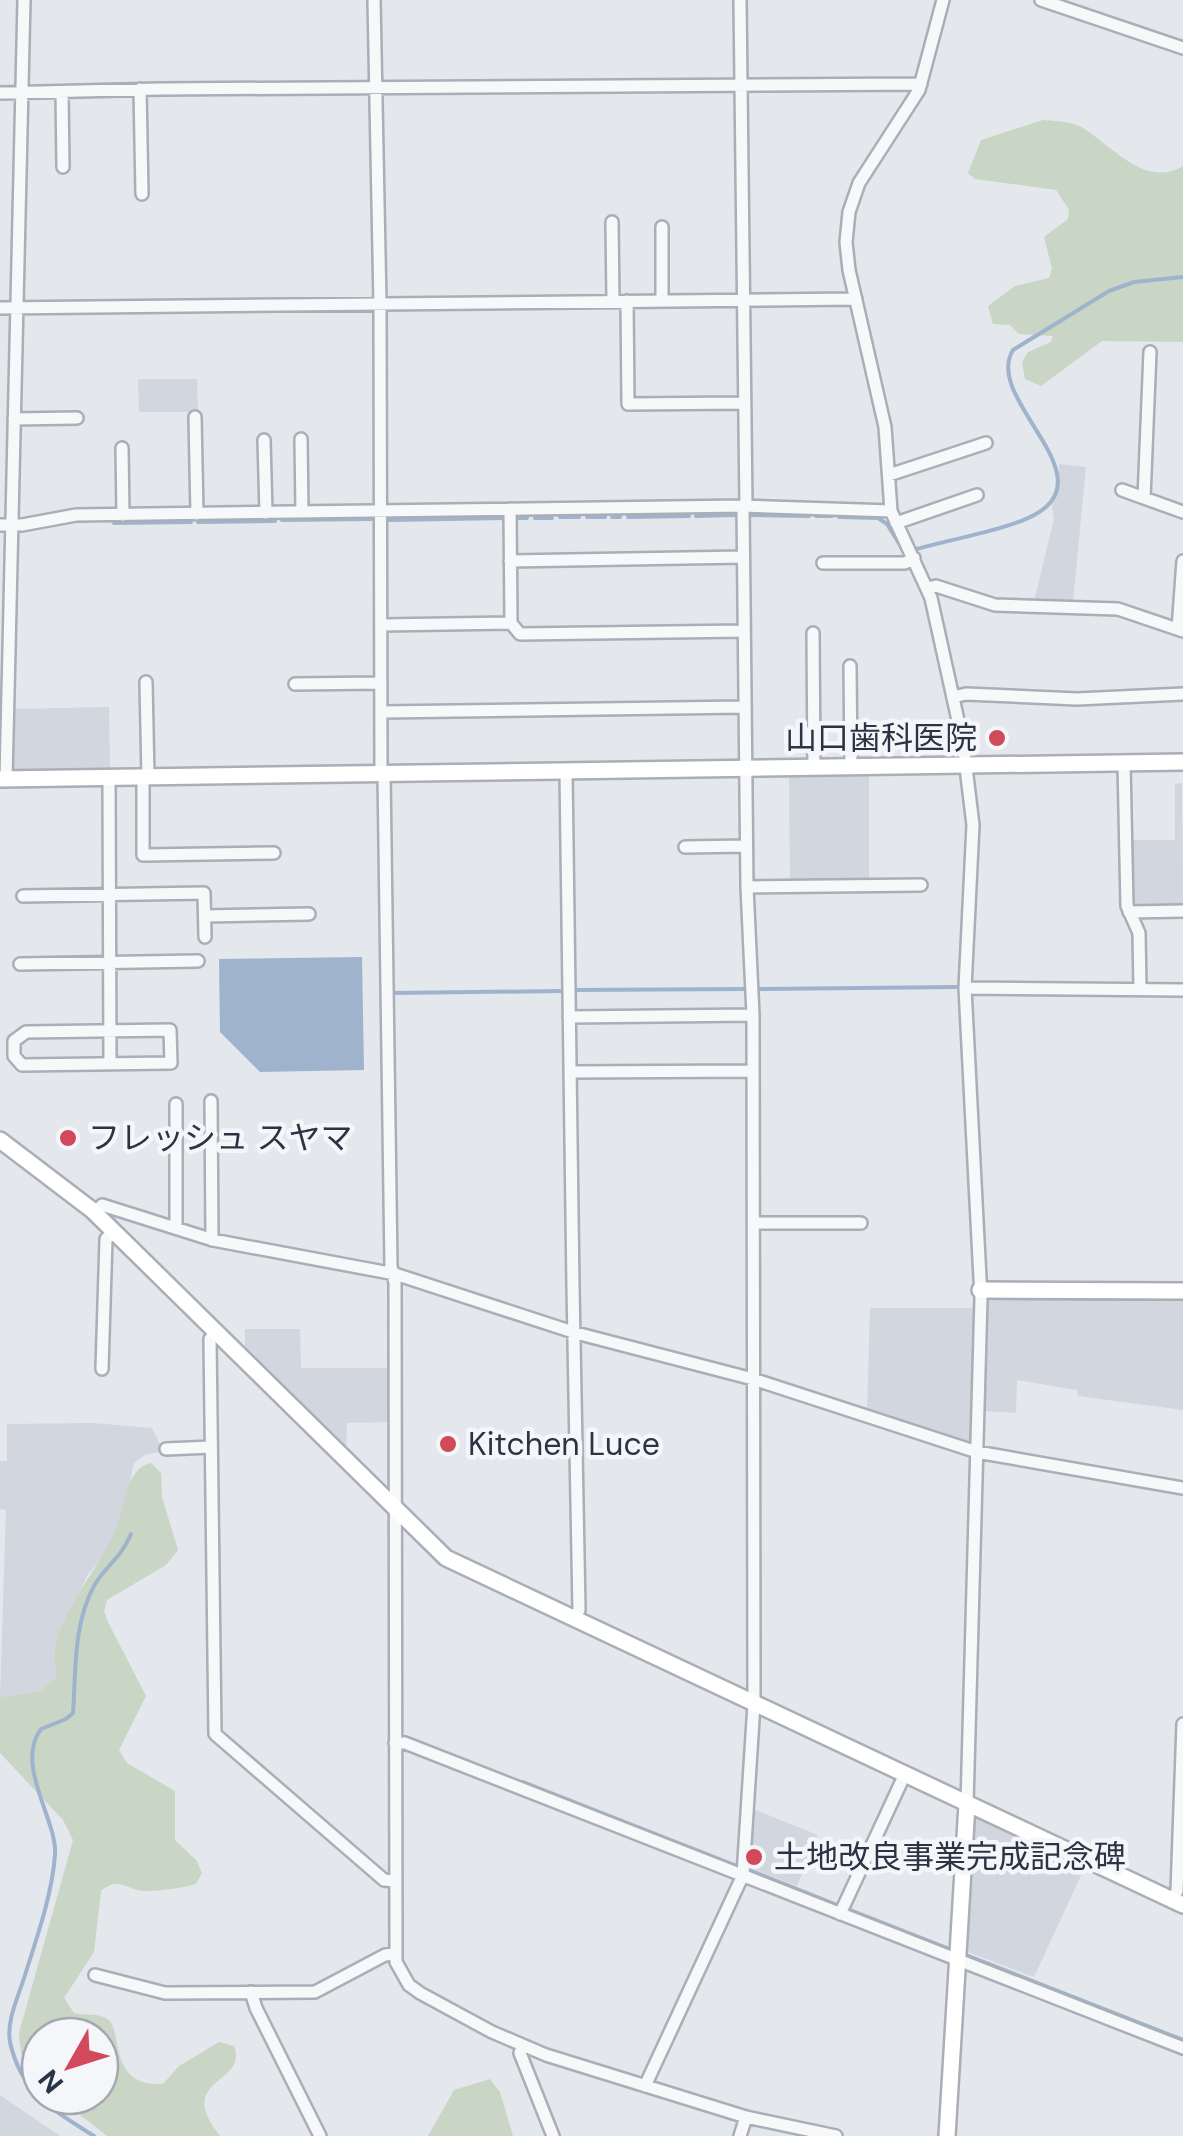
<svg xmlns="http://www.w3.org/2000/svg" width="1183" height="2136" viewBox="0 0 1183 2136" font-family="'DM Sans','Noto Sans JP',sans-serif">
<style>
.built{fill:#d2d6de}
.green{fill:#c9d6c5}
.water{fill:#9fb4cc}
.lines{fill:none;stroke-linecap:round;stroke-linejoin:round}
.stream{stroke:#9fb4cc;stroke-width:4}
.street-casing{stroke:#a9aeb7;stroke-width:16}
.secondary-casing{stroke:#a9aeb7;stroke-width:20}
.street{stroke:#f7f8fa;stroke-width:11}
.secondary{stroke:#fff;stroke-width:15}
.poi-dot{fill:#d1495b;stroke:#f4f6f9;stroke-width:4}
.labels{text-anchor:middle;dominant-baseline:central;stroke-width:9;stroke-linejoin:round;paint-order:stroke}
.poi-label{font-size:32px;fill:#2b3445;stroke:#f4f6f9;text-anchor:start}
</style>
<rect width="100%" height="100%" fill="#e4e7ec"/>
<path class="built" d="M 138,379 L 197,379 L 198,412 L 139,412 Z
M 1059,464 L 1086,467 L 1073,602 L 1034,601 L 1054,519 L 1052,506 L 1059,486 Z
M 109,707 L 110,770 L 11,771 L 11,709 Z
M 869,775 L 869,880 L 790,881 L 789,776 Z
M 1182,783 L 1183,906 L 1133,907 L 1132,840 L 1175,840 L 1175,784 Z
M 990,1300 L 1183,1301 L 1183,1410 L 1078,1396 L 1077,1390 L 1017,1380 L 1016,1413 L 984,1411 L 987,1303 Z
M 870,1308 L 975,1308 L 971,1442 L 968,1444 L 867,1413 Z
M 245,1329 L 300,1329 L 301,1368 L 389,1368 L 389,1422 L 347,1423 L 346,1452 L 245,1351 Z
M 93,1423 L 152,1428 L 163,1451 L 145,1455 L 134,1463 L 122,1517 L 106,1553 L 88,1574 L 54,1648 L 56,1679 L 39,1691 L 0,1697 L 6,1510 L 0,1509 L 0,1461 L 7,1461 L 7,1424 Z
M 753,1809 L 818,1835 L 797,1886 L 749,1867 Z
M 977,1816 L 1085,1867 L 1034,1977 L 965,1951 L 973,1818 Z
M 0,2095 L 60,2136 L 0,2136 Z"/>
<path class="green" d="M 1043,120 C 1056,121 1072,121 1083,128 C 1112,146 1146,189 1183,166 L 1183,342 L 1102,341 L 1041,386 L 1025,379 L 1022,362 L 1028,352 L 1051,342 L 1053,336 L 1019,334 L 1010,325 L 993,324 L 988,306 L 1015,286 L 1049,278 L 1052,269 L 1044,237 L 1068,219 L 1069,210 L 1056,190 L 975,179 L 968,173 L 981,140 Z
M 151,1463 L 161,1473 L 162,1497 L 178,1550 L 166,1565 L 107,1600 L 104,1611 L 108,1622 L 146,1696 L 119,1750 L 127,1763 L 175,1791 L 175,1840 L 197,1861 L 202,1873 L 196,1884 C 184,1888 160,1891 146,1891 C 127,1891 119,1875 101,1891 L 94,1952 L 64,1998 L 74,2013 C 84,2016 96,2013 106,2018 C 125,2027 105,2087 163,2084 L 179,2066 L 219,2042 L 234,2046 C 249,2085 173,2077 220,2136 L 107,2136 L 56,2096 L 100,2096 L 100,2036 L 40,2036 L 40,2082 L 21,2053 L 19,2033 L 73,1840 L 63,1820 L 0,1753 L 0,1697 L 39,1691 L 56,1679 C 56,1669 53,1656 55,1647 C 64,1606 100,1567 116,1529 C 126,1507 124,1469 151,1463 Z
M 490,2079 L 500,2092 L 513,2136 L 428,2136 L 454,2090 Z"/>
<path class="water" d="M 362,957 L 364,1070 L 260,1072 L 220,1032 L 219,959 Z"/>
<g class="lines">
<path class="stream" d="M 750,515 L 809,516
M 696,516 L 736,515
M 816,516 L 832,516
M 560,517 L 579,517
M 587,517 L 605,517
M 612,517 L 620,517
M 628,517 L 689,516
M 839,517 L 878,518 L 887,524 L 902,548
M 515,518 L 527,518
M 535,518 L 552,518
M 282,520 L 373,519
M 389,520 L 505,518
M 198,522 L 275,521
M 114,523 L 191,522
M 917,549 C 947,540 1011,529 1036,514 C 1106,474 983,399 1013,350 L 1109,291 L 1134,282 L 1183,277
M 756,989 L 956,987
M 574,990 L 748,989
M 393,993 L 563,991
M 989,1298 L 1183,1299
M 523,1782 L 737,1866
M 749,1870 L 837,1905
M 850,1910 L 947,1948
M 966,1955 L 1183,2040
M 94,2136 C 53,2110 21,2093 10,2042 C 6,2021 19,1995 25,1975 C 37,1937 52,1895 55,1855 C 58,1821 14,1765 41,1729 L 66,1719 L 73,1713 C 76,1672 73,1624 94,1586 C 105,1566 120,1560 131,1534"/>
<g class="street-casing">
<path id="street" d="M 374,0 L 380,304 L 381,774
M 740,0 L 746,506
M 943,0 L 919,90 L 859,183 L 849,212 L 846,242 L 849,270 L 885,427 L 891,511 L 931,598 L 963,743 L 973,825 L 965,988 L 981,1298 L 967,1804
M 1041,0 L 1183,48
M 140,89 L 142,194
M 62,92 L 63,167
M 0,93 L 160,89 L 921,84
M 612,222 L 613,301
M 662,227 L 662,301
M 627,301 L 628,404 L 744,403
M 0,308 L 856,299
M 1150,352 L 1144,498 L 1183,512
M 195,417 L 197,514
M 14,419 L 77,418
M 301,439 L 302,512
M 264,440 L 266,513
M 122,448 L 123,515
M 889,475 L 986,443
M 1122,490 L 1144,498
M 510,509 L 511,623 L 520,634 L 744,631
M 896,523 L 977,495
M 0,525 L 22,525 L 76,515 L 743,506 L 891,511
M 510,561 L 743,557
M 823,563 L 905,563 L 914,558
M 928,588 L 936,586 L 995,605 L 1118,609 L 1183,631
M 382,625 L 511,623
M 1178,629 L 1183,561
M 813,633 L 814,767
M 850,666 L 851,767
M 146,682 L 148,777
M 295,684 L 381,683
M 953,697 L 966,694 L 1077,699 L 1183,694
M 382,712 L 744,707
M 1124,763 L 1127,906 L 1139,933 L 1140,989
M 566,771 L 573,1287 L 579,1610 L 574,1619
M 384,774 L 391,1266 L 395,1283 L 396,1962 L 409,1985 L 420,1993 L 492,2032 L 546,2055 L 746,2117 L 836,2136
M 109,777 L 110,1063
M 143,777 L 143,855 L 274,853
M 6,779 L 24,0
M 685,847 L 746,846
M 747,887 L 921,885
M 23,896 L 204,893 L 205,937
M 1129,912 L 1183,911
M 205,916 L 309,914
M 20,964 L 198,961
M 965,988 L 1183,990
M 569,1017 L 753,1015
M 170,1030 L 171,1063 L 22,1065 L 14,1056 L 14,1041 L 26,1032 Z
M 570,1072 L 753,1071
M 211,1101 L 212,1240
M 176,1104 L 176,1228
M 95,1213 L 102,1205 L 213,1240 L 395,1274 L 576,1333 L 753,1379 L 977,1452 L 1183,1488
M 754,1223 L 861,1223
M 216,1333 L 210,1339 L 215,1734 L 384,1880 L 394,1881
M 102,1369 L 106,1239 L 114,1232
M 166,1449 L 211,1447
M 395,1743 L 405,1743 L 1183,2048
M 1173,1900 L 1177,1891 L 1183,1724
M 840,1914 L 905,1774
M 95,1975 L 165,1993 L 315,1992 L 385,1955 L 394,1954
M 251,1992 L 256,2008 L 320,2136
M 523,2046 L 520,2053 L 553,2136
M 645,2086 L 743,1875 L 754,1704 L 753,1015 L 747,887 L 743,506
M 740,2136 L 746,2117"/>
</g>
<g class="secondary-casing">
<path id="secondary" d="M 0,779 L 1183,762
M 0,1140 L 92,1210 L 446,1558 L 1183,1905
M 980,1290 L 1183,1291
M 947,2136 L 967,1804"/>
</g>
<use href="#street" class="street"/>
<use href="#secondary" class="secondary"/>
</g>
<g class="poi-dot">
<circle cx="997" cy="738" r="10"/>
<circle cx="68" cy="1138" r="10"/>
<circle cx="448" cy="1444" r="10"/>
<circle cx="754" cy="1857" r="10"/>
</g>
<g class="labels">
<g class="poi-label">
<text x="977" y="738" text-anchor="end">山口歯科医院</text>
<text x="88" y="1138">フレッシュ スヤマ</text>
<text x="468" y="1444">Kitchen Luce</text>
<text x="774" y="1857">土地改良事業完成記念碑</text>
</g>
</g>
<g transform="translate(70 2066) rotate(231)"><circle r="48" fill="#f4f6f9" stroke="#a4a8b1" stroke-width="2.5"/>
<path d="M0-8L18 38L0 25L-18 38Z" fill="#d1495b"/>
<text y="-15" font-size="28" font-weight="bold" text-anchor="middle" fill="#2b3445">N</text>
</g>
</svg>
